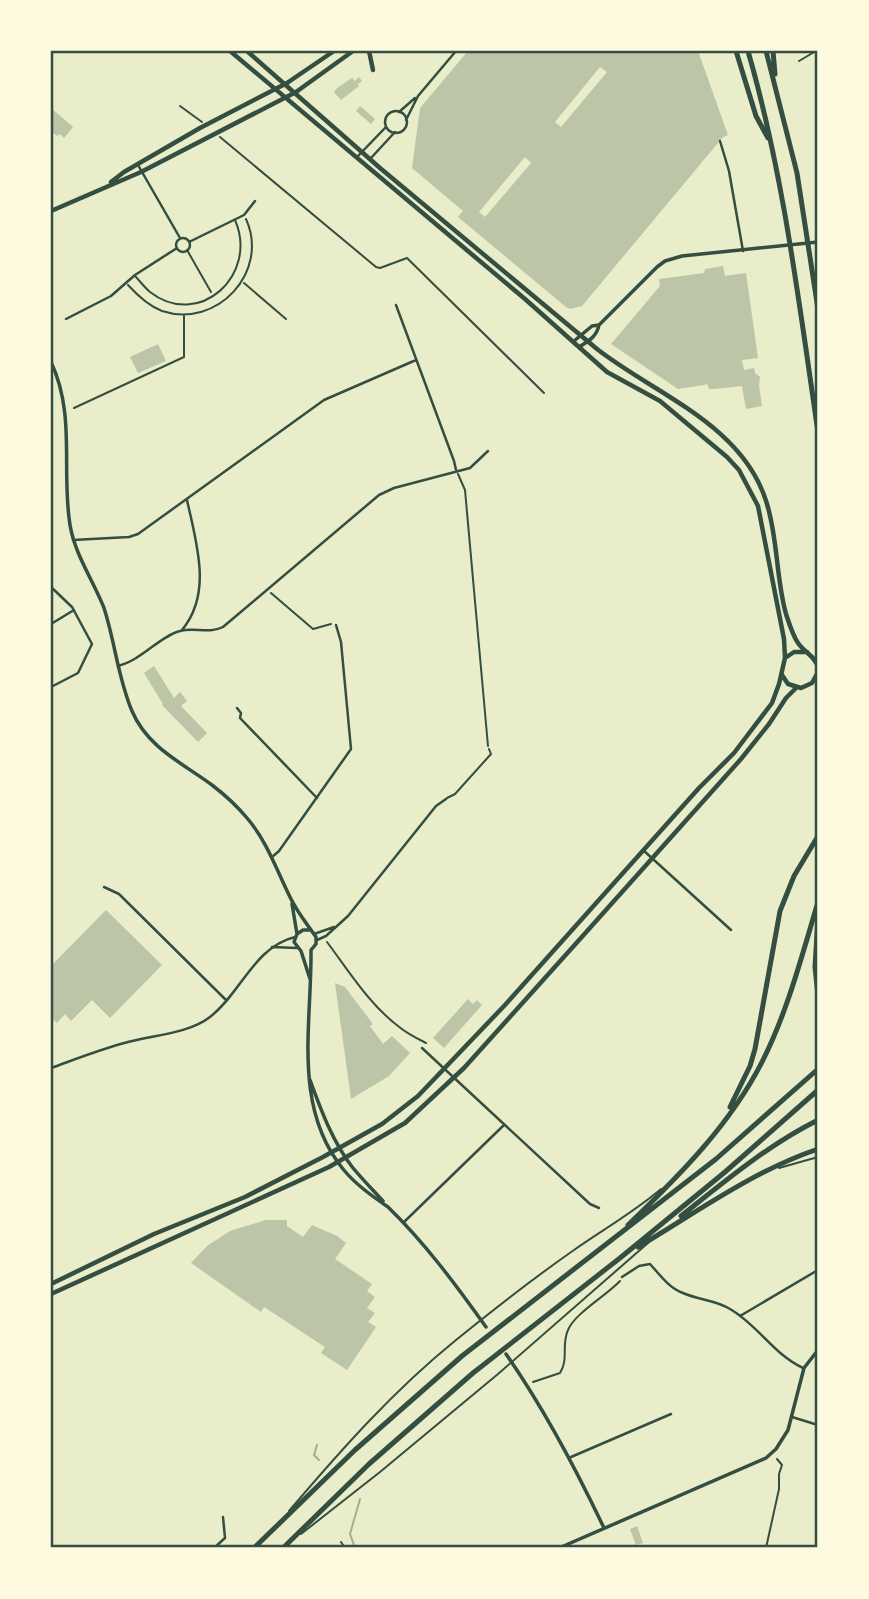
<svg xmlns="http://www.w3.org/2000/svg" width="869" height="1599" viewBox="0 0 869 1599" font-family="Merriweather,serif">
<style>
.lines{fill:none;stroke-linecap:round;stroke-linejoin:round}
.stream{stroke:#a3b18a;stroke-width:2}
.building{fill:#bcc5a7;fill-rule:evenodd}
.path{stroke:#344e41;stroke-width:2}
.service{stroke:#344e41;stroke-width:2}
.minor{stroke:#344e41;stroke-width:2.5}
.tertiary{stroke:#344e41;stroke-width:3.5}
.secondary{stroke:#344e41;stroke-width:4.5}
.primary{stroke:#344e41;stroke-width:4.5}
.trunk{stroke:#344e41;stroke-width:5}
.motorway{stroke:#344e41;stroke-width:5}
.neatline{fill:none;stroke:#344e41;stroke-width:2.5}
</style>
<rect width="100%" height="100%" fill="#e9edc9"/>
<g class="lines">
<path class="stream" d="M 317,1445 L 314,1455 L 319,1460
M 355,1548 L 350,1534 L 360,1499"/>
</g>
<path class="building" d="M 468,51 L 698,51 L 728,135 L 723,137 L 582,306 L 570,309 L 566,307 L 458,217 L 463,211 L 412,168 L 420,108 ZM 600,67 L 607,72 L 561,127 L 555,122 ZM 525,157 L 531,163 L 485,217 L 479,212 Z
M 359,77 L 362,81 L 358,84 L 359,86 L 341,100 L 334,92 L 337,88 L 352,78 L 355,81 Z
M 360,106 L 375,119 L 371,124 L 356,111 Z
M 51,108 L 73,127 L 64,138 L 60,134 L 57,136 L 52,132 L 51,134 Z
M 723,266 L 725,276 L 746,273 L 758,358 L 742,360 L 744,370 L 754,368 L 755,373 L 760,377 L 759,385 L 762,406 L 746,409 L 742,386 L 715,389 L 709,389 L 707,384 L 704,385 L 678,389 L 611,344 L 660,286 L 659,279 L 704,273 L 705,269 Z
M 158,344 L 166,361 L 138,373 L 130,357 Z
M 154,666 L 174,698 L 180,692 L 187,701 L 181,706 L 207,733 L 198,742 L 162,705 L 163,704 L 144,673 Z
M 106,910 L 162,965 L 110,1018 L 92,1000 L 71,1021 L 65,1014 L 57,1023 L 51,1017 L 51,966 Z
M 335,983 L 345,987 L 373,1024 L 370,1026 L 383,1044 L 392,1036 L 410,1053 L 389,1076 L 351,1099 Z
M 468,999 L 473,1004 L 477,1000 L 482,1005 L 444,1048 L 433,1038 Z
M 266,1220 L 287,1220 L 287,1226 L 303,1237 L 312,1225 L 337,1236 L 346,1243 L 335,1259 L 372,1284 L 367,1291 L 375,1297 L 367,1308 L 375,1313 L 368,1322 L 376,1327 L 347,1370 L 321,1353 L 325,1347 L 264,1307 L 261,1312 L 191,1263 L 207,1246 L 230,1231 Z
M 637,1526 L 643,1543 L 636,1545 L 630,1529 Z"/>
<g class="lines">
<path class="path" d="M 799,61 L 816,51
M 180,106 L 202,122
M 220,137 L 376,267 L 380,268 L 407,258 L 544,393
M 187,250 L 211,292
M 244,283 L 286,319
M 128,285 C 138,296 149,306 162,311 C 217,329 270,272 246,219
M 74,408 L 184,357 L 184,316
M 458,474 L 465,490 L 488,746
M 271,593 L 313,629 L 331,624
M 327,942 C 348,970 369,1004 398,1026 C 406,1033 416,1038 426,1043
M 533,1382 L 560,1373 C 569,1359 561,1345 568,1330 C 575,1313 606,1296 620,1281
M 341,1542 L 345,1548
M 766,1548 L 779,1489 L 779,1474 L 782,1465 L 777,1459"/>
<path class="service" d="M 135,276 C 140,281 144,287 150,292 C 199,330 259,275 235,220
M 447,798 L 455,794 L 491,754 L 489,749
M 779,1168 L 818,1157
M 289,1511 C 341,1450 393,1391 456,1340 C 494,1309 534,1278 574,1250 C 604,1229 634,1212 661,1189
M 301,1534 L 380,1472 L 498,1374 L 648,1243"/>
<path class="minor" d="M385 122a11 11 0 1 1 22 0a11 11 0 1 1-22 0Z
M 399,112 L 415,98
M 406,120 L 418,96 L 456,51
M 720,141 L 729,171 L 743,251
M 357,157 L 386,127
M 371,158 L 395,132
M 138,165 L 180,238
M176 245a7 7 0 1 1 14 0a7 7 0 1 1-14 0Z
M 189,242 L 244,215 L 255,201
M 396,305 L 454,461 L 456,470
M 66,319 L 111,296 L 135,275 L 177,248
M 73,540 L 129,537 L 138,534 L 324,400 L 416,360
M 51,587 L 72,607 L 92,644 L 78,673 L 51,687
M 51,624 L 74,610
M 182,630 C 213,593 196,542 187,500
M 118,666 C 142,660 160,636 180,631 C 194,627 209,634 223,627 L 379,495 L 394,488 L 470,468 L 488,451
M 237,708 L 241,713 L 240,718 L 317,798
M 643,850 L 731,930
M 272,857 L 279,851 L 351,749 L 341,642 L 336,625
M 104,887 L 119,894 L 226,1000
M 314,934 L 334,927
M 317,940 L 326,936 L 348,916 L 436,806 L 446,799
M 272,947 L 297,948
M 422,1048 L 590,1204 L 599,1208
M 51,1068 C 76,1059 101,1049 128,1042 C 153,1035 188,1034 210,1017 C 241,993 254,947 295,937
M 404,1222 L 504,1125
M 622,1277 L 639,1266 L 650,1264 C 660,1275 669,1288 683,1293 C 698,1300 716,1300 730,1309 C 758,1325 773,1354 803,1368
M 740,1316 L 818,1270
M 792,1417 L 818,1425
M 571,1457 L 671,1414
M 214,1548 L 225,1538 L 223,1517"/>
<path class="tertiary" d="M 574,341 L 592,326 L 599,325
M 579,347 C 589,341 597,336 599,325 L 657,267 L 665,261 L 682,256 L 818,242
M 51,362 C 76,415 61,470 70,525 C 75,555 93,580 104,608 C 115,642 118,678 132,711 C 147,747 182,763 212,785 C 225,795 237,806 247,818 C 267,841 277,871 290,897 C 297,912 307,924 316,937 L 316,944 L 311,950 C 312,1023 292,1107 343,1169 C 355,1184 372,1196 388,1207
M 292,904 L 297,934 L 294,942 L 301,951 L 310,979
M 297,934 L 303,930 L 309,930
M 310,1080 C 321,1110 333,1143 353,1168 C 363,1180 373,1190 383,1201
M 388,1207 C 425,1243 456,1285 486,1327
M 506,1354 C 545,1410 575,1467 604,1528
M 559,1548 L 766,1458 L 776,1449 L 788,1430 L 804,1368 L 818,1350"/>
<path class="secondary" d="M 230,51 L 525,299 L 607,372 L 660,401 L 727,457 L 739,470 L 758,506 L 784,639 L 785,658
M 247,51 L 380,168 L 597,349 C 656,395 744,425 767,504 C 778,540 776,578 786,614 C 789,623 793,636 798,643 C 805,653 815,656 818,667
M 111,182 L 124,172 L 200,128 L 287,83
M 51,211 L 141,172 L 296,92
M 782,675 L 788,684 L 801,688 L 812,683 L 818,672
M 51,1284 L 154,1234 L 245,1197 L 323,1157 L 382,1124 L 418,1096 L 505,1005 L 699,788 L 734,753 L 772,703 L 779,684 L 785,658 L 794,652 L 807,652
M 51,1294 L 329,1167 L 405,1123 L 464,1068 L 580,939 L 741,759 L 769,724 L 786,698 L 796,688"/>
<path class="primary" d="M 369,51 L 373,70
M 287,83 L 334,51
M 296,92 L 353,51"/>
<path class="trunk" d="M 736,51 L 756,116 L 768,138
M 748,51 C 784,176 799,304 818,432
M 766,51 L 797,173 L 818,309
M 773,51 L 775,74"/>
<path class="motorway" d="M 818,917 L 815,967 L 818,996
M 730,1107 L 750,1066 L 755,1049 L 780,911 L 794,876 L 818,836
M 681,1216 C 725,1181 768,1145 818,1120
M 628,1225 C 679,1176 731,1124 763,1060 C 788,1010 802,955 818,902
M 638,1247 C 697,1212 753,1171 818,1149
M 254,1548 L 355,1450 L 462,1356 L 716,1159 L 818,1069
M 283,1548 L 369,1464 L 473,1373 L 620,1258 L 725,1172 L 818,1090"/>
</g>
<rect width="869" height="1599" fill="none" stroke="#fefae0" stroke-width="105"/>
<rect x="52" y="52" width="764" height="1494" class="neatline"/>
</svg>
